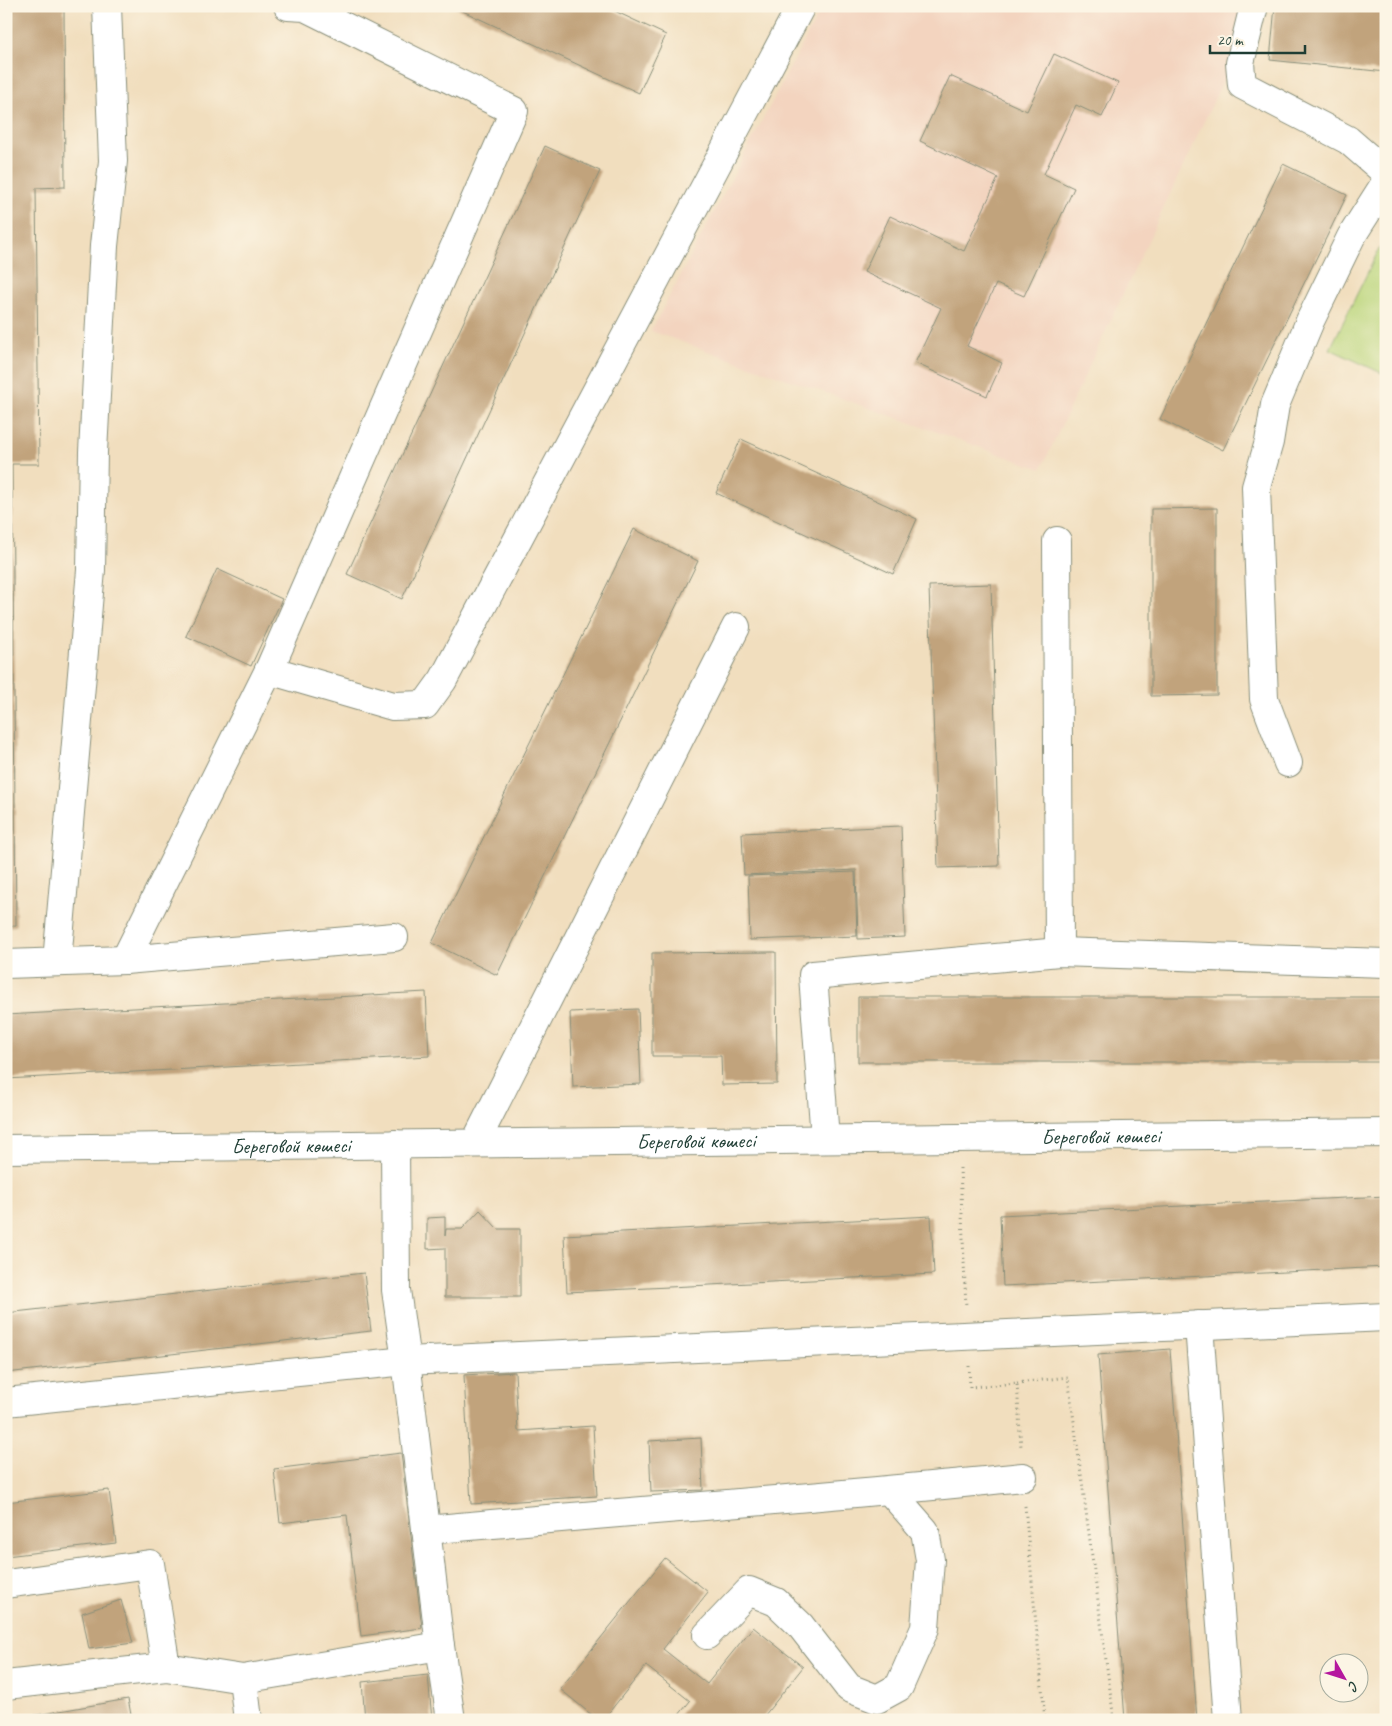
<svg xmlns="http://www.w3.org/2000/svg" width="1392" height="1726" viewBox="0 0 1392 1726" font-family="Caveat,sans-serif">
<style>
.built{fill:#f3d4bf}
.green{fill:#bbd67b;stroke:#6d8a58}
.building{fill:#c1a37c}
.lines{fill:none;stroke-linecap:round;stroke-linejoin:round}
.minor-casing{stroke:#888e79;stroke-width:30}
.path{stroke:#888e79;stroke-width:3;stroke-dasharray:1 4;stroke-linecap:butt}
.minor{stroke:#fff;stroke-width:28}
.labels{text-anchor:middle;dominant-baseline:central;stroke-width:4;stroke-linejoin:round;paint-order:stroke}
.street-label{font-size:21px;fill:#1f3d34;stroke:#fcf5e5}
</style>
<rect width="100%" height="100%" fill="#fcf5e5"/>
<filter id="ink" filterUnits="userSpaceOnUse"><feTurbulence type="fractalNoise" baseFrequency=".02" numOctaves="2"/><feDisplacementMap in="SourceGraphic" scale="10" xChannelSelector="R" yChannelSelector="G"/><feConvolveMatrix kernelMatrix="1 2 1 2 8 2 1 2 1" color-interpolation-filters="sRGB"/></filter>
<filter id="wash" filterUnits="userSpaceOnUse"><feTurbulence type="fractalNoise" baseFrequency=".0096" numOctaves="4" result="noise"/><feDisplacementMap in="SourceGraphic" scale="20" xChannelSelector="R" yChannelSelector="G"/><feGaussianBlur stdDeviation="1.12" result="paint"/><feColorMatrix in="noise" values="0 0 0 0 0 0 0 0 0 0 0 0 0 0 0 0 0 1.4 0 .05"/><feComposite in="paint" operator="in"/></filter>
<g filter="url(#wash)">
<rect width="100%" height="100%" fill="#f1debe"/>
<path class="built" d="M 834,6 L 1242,6 L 1239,47 L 1041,469 L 651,331 L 818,15 Z"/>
<path class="green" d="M 1386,235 L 1386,375 L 1330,349 Z"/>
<g id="blocks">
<path class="building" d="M 6,6 L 64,6 L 65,187 L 36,188 L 39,464 L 12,464 L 16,926 L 6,927 Z
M 452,6 L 604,6 L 666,35 L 639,93 Z
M 1275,6 L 1386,7 L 1386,72 L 1270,60 Z
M 1054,54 L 1118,83 L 1102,117 L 1076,105 L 1044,174 L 1074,188 L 1024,296 L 996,284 L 967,346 L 1002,363 L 987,396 L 915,363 L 941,308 L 864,272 L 890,216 L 964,251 L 998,178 L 920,141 L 950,76 L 1027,111 Z
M 545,146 L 600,171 L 402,599 L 347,574 Z
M 1283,164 L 1347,195 L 1223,450 L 1160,419 Z
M 741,439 L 917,519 L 893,574 L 716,493 Z
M 1217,508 L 1217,695 L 1151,696 L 1151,509 Z
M 634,529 L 698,561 L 497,975 L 432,943 Z
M 217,569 L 282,599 L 251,666 L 186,636 Z
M 991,584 L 999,866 L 938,868 L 929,586 Z
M 901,826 L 905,937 L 858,939 L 856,870 L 744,875 L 742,833 Z
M 855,872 L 857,936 L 750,940 L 748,876 Z
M 776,952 L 777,1084 L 722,1085 L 721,1056 L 652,1056 L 652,953 Z
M 426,992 L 429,1056 L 6,1079 L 6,1015 Z
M 858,997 L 1386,997 L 1386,1062 L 858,1062 Z
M 638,1009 L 641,1084 L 573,1087 L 570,1012 Z
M 1386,1196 L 1386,1267 L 1003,1286 L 1000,1215 Z
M 480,1210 L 498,1229 L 520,1229 L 520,1297 L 445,1297 L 445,1248 L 427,1249 L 427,1218 L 445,1217 L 445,1236 L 446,1229 L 462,1229 Z
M 931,1216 L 934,1274 L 567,1292 L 564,1235 Z
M 364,1273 L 371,1331 L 6,1373 L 6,1313 Z
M 1170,1349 L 1197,1720 L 1125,1720 L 1098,1355 Z
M 515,1372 L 518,1431 L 593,1426 L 597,1496 L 471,1504 L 464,1375 Z
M 701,1438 L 703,1490 L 651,1492 L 649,1441 Z
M 401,1453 L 422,1628 L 361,1636 L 347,1515 L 280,1523 L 274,1469 Z
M 109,1490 L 116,1543 L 6,1556 L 6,1502 Z
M 665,1558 L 708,1592 L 663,1649 L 707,1684 L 753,1627 L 803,1667 L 761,1720 L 675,1720 L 690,1701 L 646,1666 L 603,1720 L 598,1720 L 560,1689 Z
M 121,1600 L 133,1643 L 89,1649 L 82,1613 Z
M 428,1675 L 432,1720 L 365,1720 L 362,1682 Z
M 128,1699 L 132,1720 L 14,1720 L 14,1719 Z"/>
</g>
</g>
<g filter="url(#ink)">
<use href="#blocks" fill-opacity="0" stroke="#888e79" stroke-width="1"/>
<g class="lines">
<g class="minor-casing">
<g id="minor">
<path d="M 1254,6 L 1240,63 L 1242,85 L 1348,140 L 1386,173"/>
<path d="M 1057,541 L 1059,952"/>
<path d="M 269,670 L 393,706 L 425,705 L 443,680 L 801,6"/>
<path d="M 1288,763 L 1264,699 L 1256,487 L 1269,442 L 1275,405 L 1310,321 L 1351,237 L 1386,182"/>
<path d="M 125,960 L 269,670 L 514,111 L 305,7 L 288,6"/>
<path d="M 57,962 L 91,570 L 93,452 L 104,246 L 113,161 L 107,6"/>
<path d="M 6,964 L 125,960 L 394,937"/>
<path d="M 825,1139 L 813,975 L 1059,952 L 1386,963"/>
<path d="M 475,1143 L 736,627"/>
<path d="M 395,1144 L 396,1290 L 406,1361 L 440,1646 L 451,1720"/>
<path id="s1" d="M 6,1149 L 1386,1133"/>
<path d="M 1199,1325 L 1228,1720"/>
<path d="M 6,1402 L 406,1361 L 1386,1317"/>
<path d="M 426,1530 C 625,1511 824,1498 1023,1477"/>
<path d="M 6,1584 L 150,1564 L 166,1667"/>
<path d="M 707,1635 L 749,1591 L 776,1602 L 800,1625 L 849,1688 L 877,1699 L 899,1687 L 925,1628 L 930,1560 L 925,1531 L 890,1491"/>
<path d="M 243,1679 L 248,1720"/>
<path d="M 6,1685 L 166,1667 L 243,1679 L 440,1646"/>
</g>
</g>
<path class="path" d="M 960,1168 L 966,1307
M 969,1366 L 970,1387 L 1017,1383 L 1021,1448
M 1017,1383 L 1068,1377 L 1114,1720
M 1025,1506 L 1045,1720"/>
<use href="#minor" class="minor"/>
</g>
</g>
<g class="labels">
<g class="street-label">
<text stroke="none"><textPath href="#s1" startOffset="1095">Береговой көшесі</textPath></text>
<text stroke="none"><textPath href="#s1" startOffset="690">Береговой көшесі</textPath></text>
<text stroke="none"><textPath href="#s1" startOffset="285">Береговой көшесі</textPath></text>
</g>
</g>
<rect width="1392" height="1726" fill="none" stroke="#fcf5e5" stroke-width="25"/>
<g transform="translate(1344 1678) rotate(129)"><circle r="24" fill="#fcf5e5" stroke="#a4ab9e"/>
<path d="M0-4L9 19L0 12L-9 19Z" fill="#b5179e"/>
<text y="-8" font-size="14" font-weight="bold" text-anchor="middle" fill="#1f3d34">С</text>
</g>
<path d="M1210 45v8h95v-8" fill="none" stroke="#1f3d34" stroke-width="2.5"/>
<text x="1217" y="45" font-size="15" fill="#1f3d34" stroke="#fcf5e5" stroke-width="4" paint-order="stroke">20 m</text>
</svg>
